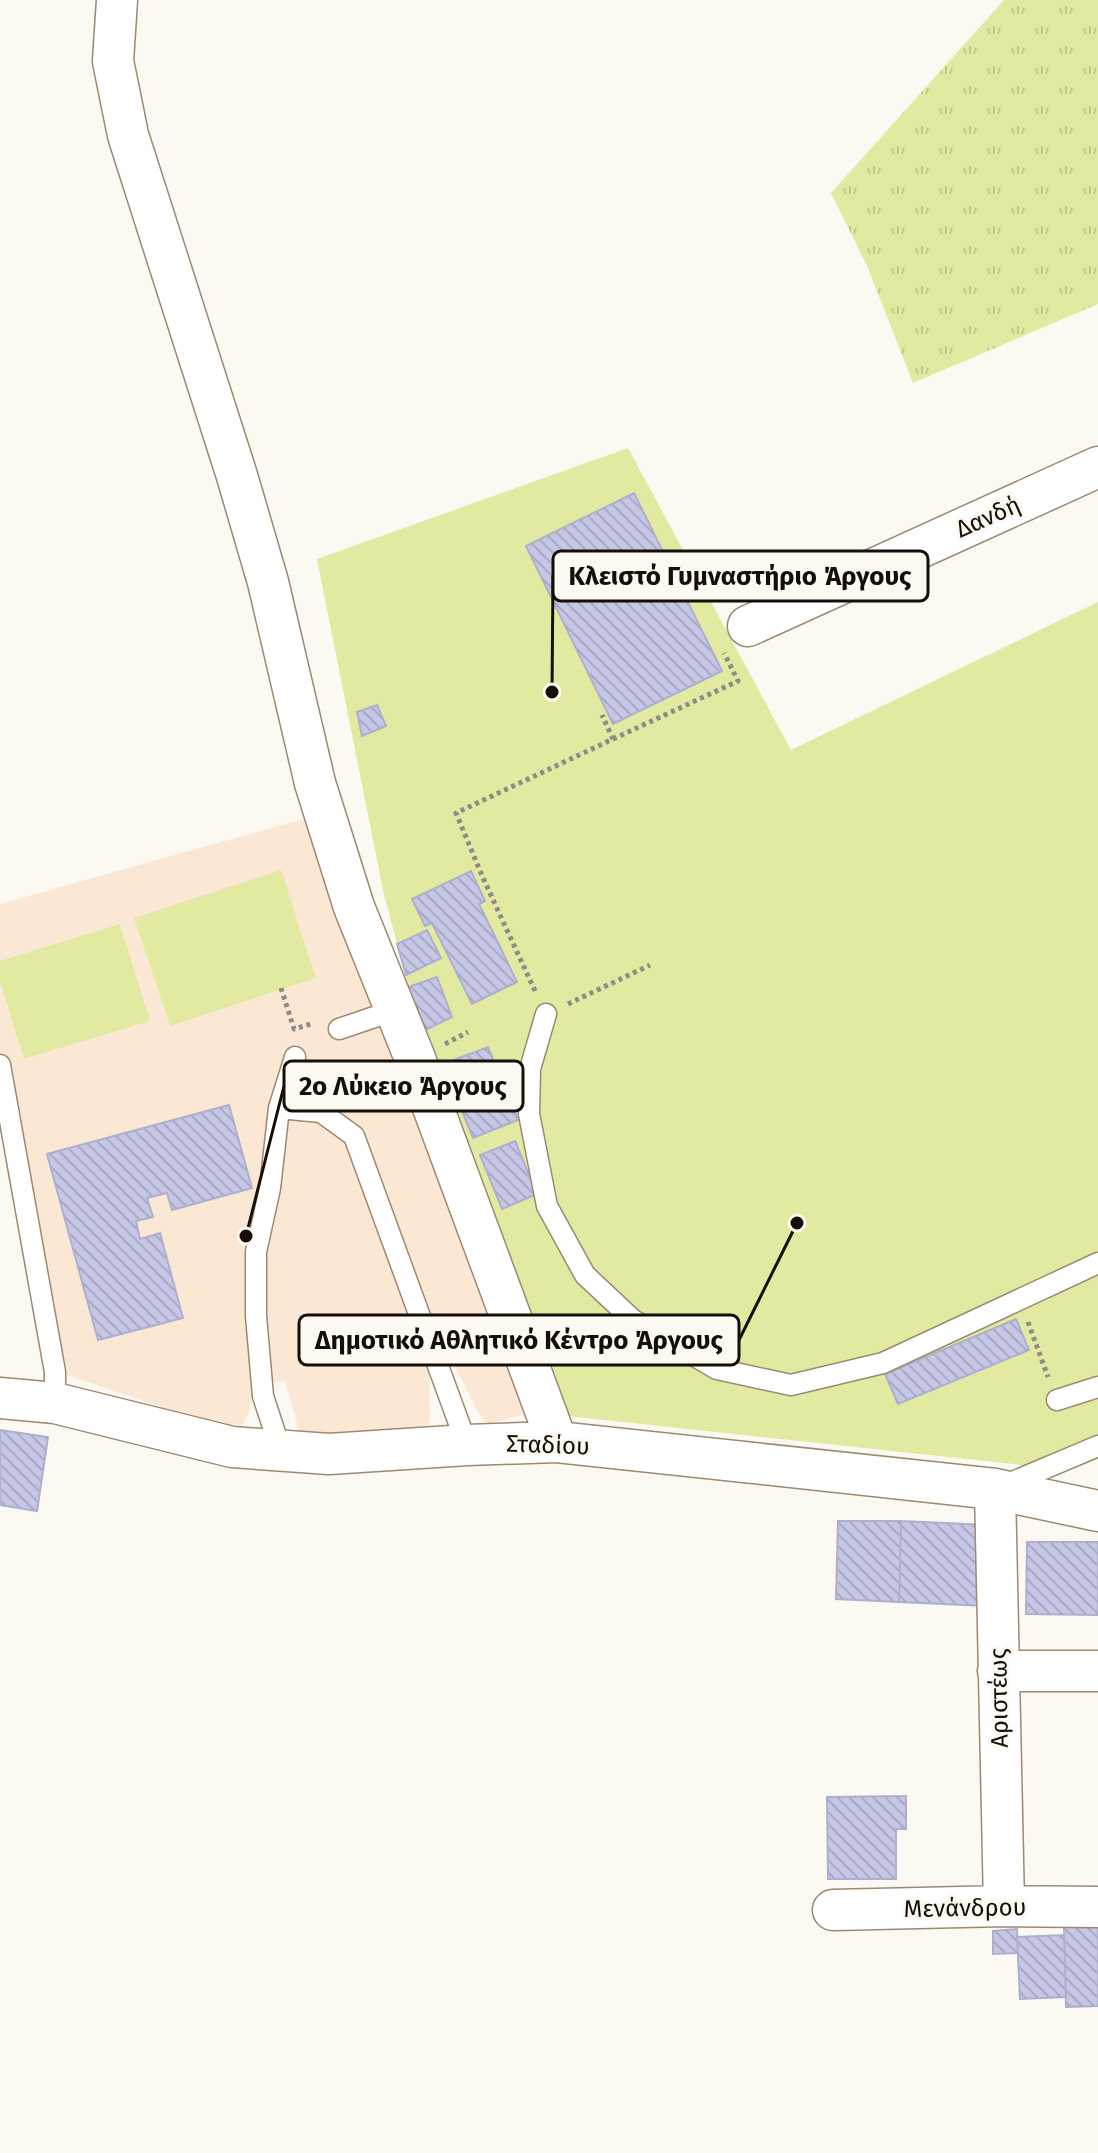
<svg xmlns="http://www.w3.org/2000/svg" width="1098" height="2153" viewBox="0 0 1098 2153" font-family="'Fira Sans',sans-serif">
<style>
.built{fill:#fae8d5}
.grass{fill:url(#grass-tufts)}
.pitch{fill:#e2eaa2}
.building{fill:url(#building-back-hatch);stroke:#adafcd;stroke-width:2}
.lines{fill:none;stroke-linecap:round;stroke-linejoin:round}
.lane-casing{stroke:#9e8870;stroke-width:23}
.street-casing{stroke:#9e8870;stroke-width:43}
.path{stroke:#918b84;stroke-width:5;stroke-dasharray:4 4;stroke-linecap:butt}
.lane{stroke:#fff;stroke-width:20}
.street{stroke:#fff;stroke-width:40}
.labels{text-anchor:middle;dominant-baseline:central;stroke-width:6;stroke-linejoin:round;paint-order:stroke}
.street-label{font-size:24px;fill:#170f06;stroke:#fcf8f2}
.leader{fill:none;stroke:#170f06;stroke-width:3}
.callout-dot{fill:#170f06;stroke:#fcf8f2;stroke-width:3}
.callout{fill:#fcf8f2;stroke:#170f06;stroke-width:3}
.callout-label{font-size:26px;text-anchor:middle;font-weight:bold;fill:#170f06}
</style>
<defs>
<pattern id="grass-tufts" width="24" height="20" patternUnits="userSpaceOnUse" patternTransform="scale(2)"><rect width="24" height="20" fill="#e2eaa2"/><path d="M3 7l-1-3M5 7V3M7 7l1-3M15 17l-1-3M17 17v-4M19 17l1-3" fill="none" stroke="#c1c88a"/></pattern>
<pattern id="building-back-hatch" width="6" height="6" patternUnits="userSpaceOnUse" patternTransform="scale(2)"><rect width="6" height="6" fill="#c6c7e7"/><path d="M-1 5l2 2M0 0l6 6M5-1l2 2" fill="none" stroke="#a9aac5"/></pattern>
</defs>
<rect width="100%" height="100%" fill="#fcf8f2"/>
<path class="built" d="M 314,816 L 535,1412 L 487,1424 L 478,1412 L 450,1357 L 429,1367 L 430,1420 L 425,1431 L 312,1440 L 300,1434 L 285,1381 L 255,1383 L 249,1413 L 243,1424 L 217,1426 L 64,1374 L 0,1115 L 0,904 Z"/>
<path class="grass" d="M 1004,0 L 1098,0 L 1098,304 L 913,383 L 868,268 L 831,193 Z"/>
<path class="pitch" d="M 628,448 L 791,750 L 1098,602 L 1098,1459 L 1068,1470 L 567,1416 L 414,1005 L 384,895 L 317,559 Z
M 281,870 L 316,978 L 170,1026 L 134,918 Z
M 120,924 L 150,1021 L 24,1059 L 0,981 L 0,961 Z"/>
<path class="building" d="M 634,493 L 722,671 L 613,724 L 526,546 Z
M 377,705 L 386,726 L 362,736 L 357,712 Z
M 471,871 L 485,901 L 479,904 L 517,982 L 472,1004 L 432,923 L 425,926 L 412,899 Z
M 427,930 L 441,958 L 406,975 L 397,944 Z
M 437,977 L 452,1017 L 423,1031 L 408,987 Z
M 488,1047 L 518,1120 L 473,1138 L 443,1064 Z
M 229,1105 L 252,1188 L 172,1210 L 167,1193 L 147,1198 L 153,1217 L 136,1221 L 140,1239 L 160,1233 L 183,1318 L 98,1340 L 47,1154 Z
M 515,1141 L 537,1194 L 502,1209 L 480,1155 Z
M 1016,1319 L 1029,1350 L 898,1404 L 885,1374 Z
M 0,1430 L 48,1437 L 37,1511 L 0,1505 Z
M 838,1521 L 901,1521 L 899,1602 L 836,1599 Z
M 901,1521 L 988,1525 L 986,1606 L 899,1602 Z
M 1027,1542 L 1098,1542 L 1098,1615 L 1026,1614 Z
M 906,1796 L 906,1829 L 896,1829 L 896,1879 L 828,1879 L 827,1797 Z
M 1098,1925 L 1098,2006 L 1066,2007 L 1064,1927 Z
M 1017,1929 L 1018,1953 L 993,1954 L 993,1931 Z
M 1064,1935 L 1066,1997 L 1020,1999 L 1017,1937 Z"/>
<g class="lines">
<g class="lane-casing">
<path id="lane" d="M 546,1014 L 530,1069 L 529,1114 L 547,1206 L 585,1275 L 633,1320 L 717,1369 L 791,1385 L 883,1363 L 1098,1263
M 339,1029 L 395,1010
M 0,1065 L 55,1372 L 55,1403
M 279,1108 L 321,1112 L 354,1136 L 467,1445
M 1057,1400 L 1098,1387
M 281,1451 L 263,1396 L 256,1316 L 256,1252 L 270,1188 L 279,1108 L 295,1057
M 1003,1486 L 1098,1446"/>
</g>
<g class="street-casing">
<path id="street" d="M 117,0 L 113,61 L 128,135 L 237,476 L 268,582 L 315,783 L 354,907 L 414,1056 L 557,1442
M 748,626 L 1098,467
M 0,1398 L 55,1403 L 232,1447 L 329,1454 L 467,1445 L 557,1442 L 995,1489 L 1098,1511
M 995,1489 L 1004,1906
M 998,1671 L 1098,1671
M 833,1910 L 1004,1906 L 1098,1907"/>
</g>
<path class="path" d="M 613,739 L 738,681 L 724,653
M 281,988 L 294,1029 L 314,1023
M 535,991 L 483,878 L 456,813 L 613,739 L 602,715
M 568,1004 L 650,965
M 445,1044 L 468,1032
M 1028,1322 L 1048,1377"/>
<use href="#lane" class="lane"/>
<use href="#street" class="street"/>
</g>
<g class="labels">
<g class="street-label">
<text transform="translate(988 517) rotate(-24)">Δανδή</text>
<text transform="translate(548 1445) rotate(2)">Σταδίου</text>
<text transform="translate(999 1698) rotate(-91)">Αριστέως</text>
<text transform="translate(965 1908) rotate(-1)">Μενάνδρου</text>
</g>
</g>
<path class="leader" d="M552 692L553 576M246 1236L284 1086M797 1223L739 1340"/>
<g class="callout-dot">
<circle cx="552" cy="692" r="8"/>
<circle cx="246" cy="1236" r="8"/>
<circle cx="797" cy="1223" r="8"/>
</g>
<g class="callout">
<rect x="553" y="551" width="375" height="50" rx="8"/>
<rect x="284" y="1061" width="239" height="50" rx="8"/>
<rect x="299" y="1315" width="440" height="50" rx="8"/>
</g>
<g class="callout-label">
<text x="740" y="585">Κλειστό Γυμναστήριο Άργους</text>
<text x="403" y="1095">2ο Λύκειο Άργους</text>
<text x="519" y="1349">Δημοτικό Αθλητικό Κέντρο Άργους</text>
</g>
</svg>
